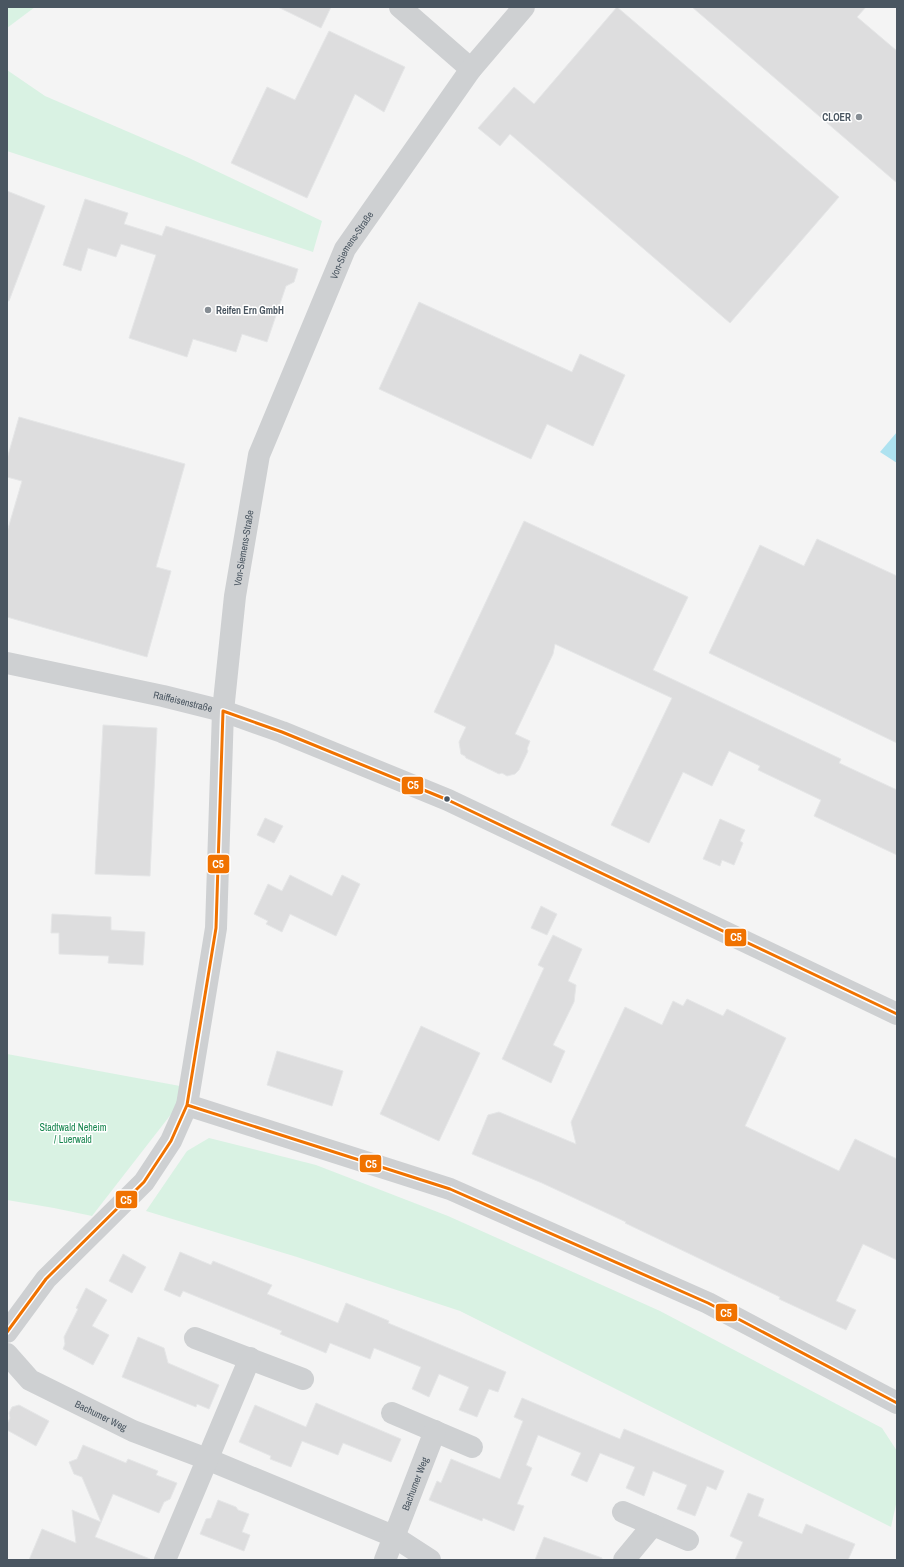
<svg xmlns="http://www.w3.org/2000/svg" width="904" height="1567" viewBox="0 0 904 1567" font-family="'Archivo Narrow',sans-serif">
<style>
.green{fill:#d9f2e3}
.water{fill:#aee2f0}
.building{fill:#ddddde;stroke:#e5e6e7}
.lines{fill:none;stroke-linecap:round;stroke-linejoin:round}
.street{stroke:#ced0d2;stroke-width:22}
.bus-1-casing{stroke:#fff;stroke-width:6}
.bus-1{stroke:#f07200;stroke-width:3}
.poi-dot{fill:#868d94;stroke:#fff;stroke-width:1.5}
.bus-dot{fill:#4a5661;stroke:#fff;stroke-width:1.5}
.labels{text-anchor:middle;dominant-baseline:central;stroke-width:3;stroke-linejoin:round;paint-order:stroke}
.poi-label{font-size:10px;font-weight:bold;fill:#4a5661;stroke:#fff;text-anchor:end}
.street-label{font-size:10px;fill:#4a5661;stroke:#fff}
.park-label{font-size:10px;fill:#17864f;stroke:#fff}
.line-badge{stroke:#fff;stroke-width:1.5}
.badge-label{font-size:11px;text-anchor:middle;font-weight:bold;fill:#fff}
</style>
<rect width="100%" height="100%" fill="#f4f4f4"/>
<path class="green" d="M 7,7 L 35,7 L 7,28 Z
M 7,70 L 45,96 L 189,158 L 322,221 L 313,252 L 7,151 Z
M 7,1054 L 180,1086 L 179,1104 L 92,1216 L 54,1208 L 7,1200 Z
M 209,1138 L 316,1165 L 448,1216 L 660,1311 L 882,1428 L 897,1451 L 897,1500 L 891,1527 L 460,1311 L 297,1257 L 146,1211 L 187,1151 Z"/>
<path class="water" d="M 897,432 L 897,463 L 880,452 Z"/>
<path class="building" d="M 278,7 L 331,7 L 321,28 Z
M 617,7 L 839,197 L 730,323 L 510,134 L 500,146 L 478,128 L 514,87 L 534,104 Z
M 692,7 L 866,7 L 857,17 L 897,51 L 897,183 Z
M 329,31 L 405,67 L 384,112 L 355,94 L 307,198 L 231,163 L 267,87 L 295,100 Z
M 7,191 L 45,206 L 9,301 L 7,301 Z
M 85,199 L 128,213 L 124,224 L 162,236 L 166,226 L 298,269 L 294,282 L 286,286 L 267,342 L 242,334 L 236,352 L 193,339 L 187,357 L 129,338 L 156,255 L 121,244 L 116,257 L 88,248 L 81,271 L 63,265 Z
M 419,302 L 572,372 L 580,354 L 625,375 L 593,446 L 547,424 L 531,459 L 379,389 Z
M 19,417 L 185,464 L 156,567 L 171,571 L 147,657 L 7,617 L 7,532 L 22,481 L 7,477 L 7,459 Z
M 524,521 L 688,597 L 653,670 L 841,759 L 839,763 L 897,790 L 897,855 L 814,816 L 821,800 L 758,770 L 760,766 L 729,751 L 712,786 L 683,772 L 649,843 L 611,825 L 672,698 L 555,644 L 553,654 L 515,734 L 530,741 L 527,749 L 528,751 L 519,770 L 515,774 L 507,776 L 502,773 L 499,774 L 466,758 L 465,756 L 461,754 L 459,742 L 466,727 L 434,712 Z
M 817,539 L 897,576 L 897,743 L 709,653 L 760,545 L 804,566 Z
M 103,725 L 157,728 L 150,876 L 95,874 Z
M 265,818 L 283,826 L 274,843 L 257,835 Z
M 720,819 L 745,830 L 740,841 L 743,843 L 734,865 L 722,860 L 720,866 L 703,859 Z
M 290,875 L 332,896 L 342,875 L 360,884 L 336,936 L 290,914 L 282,932 L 266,924 L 268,921 L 254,914 L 268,884 L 282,891 Z
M 541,906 L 557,914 L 547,935 L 531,928 Z
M 52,914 L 111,917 L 111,930 L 145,932 L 143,965 L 108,963 L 109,956 L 59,954 L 59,933 L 51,933 Z
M 553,935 L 582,949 L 568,981 L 576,985 L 574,1002 L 553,1045 L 565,1051 L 551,1083 L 502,1059 L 544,968 L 538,965 Z
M 687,999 L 723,1016 L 727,1009 L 786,1038 L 745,1126 L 839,1171 L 855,1139 L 897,1159 L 897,1260 L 863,1244 L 836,1301 L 856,1310 L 846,1330 L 779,1299 L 780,1297 L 625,1223 L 626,1222 L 542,1183 L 472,1154 L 488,1115 L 499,1112 L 576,1144 L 571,1122 L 625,1007 L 662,1025 L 673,1001 L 683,1006 Z
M 421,1026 L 480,1053 L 439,1141 L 380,1114 Z
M 277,1051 L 343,1071 L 332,1106 L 267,1085 Z
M 180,1252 L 211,1265 L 213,1261 L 272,1285 L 267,1294 L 338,1323 L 346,1303 L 389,1321 L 388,1323 L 506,1372 L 498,1392 L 489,1389 L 477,1417 L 459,1410 L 469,1387 L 439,1374 L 429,1397 L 412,1389 L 421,1367 L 374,1348 L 370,1359 L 330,1343 L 326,1353 L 280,1334 L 282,1331 L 183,1291 L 180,1297 L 164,1290 Z
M 123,1254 L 146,1267 L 132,1293 L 109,1281 Z
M 86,1288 L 107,1300 L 92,1326 L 109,1335 L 93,1365 L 63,1349 L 65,1344 L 64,1337 L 78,1309 L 76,1308 Z
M 138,1337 L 164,1348 L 168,1363 L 219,1385 L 209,1409 L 197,1404 L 196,1407 L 122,1377 Z
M 522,1398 L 620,1439 L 624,1429 L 724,1471 L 716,1490 L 707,1486 L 695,1516 L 677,1509 L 687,1485 L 653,1471 L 644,1496 L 626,1488 L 635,1467 L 600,1453 L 587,1482 L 571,1475 L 581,1453 L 538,1435 L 526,1465 L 532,1468 L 517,1504 L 524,1506 L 514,1531 L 483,1518 L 482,1521 L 429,1500 L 437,1481 L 441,1483 L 451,1459 L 500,1479 L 523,1421 L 514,1417 Z
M 316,1403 L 401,1439 L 391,1462 L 343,1443 L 338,1455 L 302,1441 L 291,1467 L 270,1459 L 271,1456 L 239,1442 L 255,1405 L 306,1427 Z
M 19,1405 L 49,1421 L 36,1446 L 7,1430 L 7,1424 L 10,1418 L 9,1413 L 12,1407 Z
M 83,1445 L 126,1463 L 128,1459 L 158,1471 L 156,1475 L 177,1483 L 170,1499 L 164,1502 L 159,1513 L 113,1494 L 95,1537 L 150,1559 L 150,1560 L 29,1560 L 42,1529 L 76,1543 L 72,1510 L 101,1522 L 82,1477 L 74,1474 L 69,1462 L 77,1459 Z
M 748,1493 L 764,1499 L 758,1516 L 802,1534 L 806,1524 L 855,1544 L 848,1560 L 735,1560 L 743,1542 L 730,1536 Z
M 218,1500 L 236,1507 L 238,1510 L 249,1514 L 242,1532 L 250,1535 L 244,1551 L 200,1534 L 206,1519 L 211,1518 Z
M 544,1537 L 602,1558 L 602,1560 L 535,1560 Z"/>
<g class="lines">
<g class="street">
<path d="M 400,7 L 471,69"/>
<path id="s1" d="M 7,663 L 163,696 L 223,711 L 282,732 L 448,800 L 897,1014"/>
<path d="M 187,1105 L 450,1189 L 708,1303 L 897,1403"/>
<path id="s2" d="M 7,1332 L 46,1279 L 144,1182 L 171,1141 L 187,1105 L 216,928 L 223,711 L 235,596 L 259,455 L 345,249 L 471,69 L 524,7"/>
<path d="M 195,1338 L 303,1379"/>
<path id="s3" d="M 7,1354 L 30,1380 L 133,1431 L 207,1459 L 393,1536 L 430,1560"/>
<path d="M 392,1413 L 472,1447"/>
<path d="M 623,1512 L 688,1540"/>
<path d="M 165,1560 L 250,1358"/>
<path id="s4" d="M 385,1560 L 435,1431"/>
<path d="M 624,1560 L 653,1525"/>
</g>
<g class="bus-1-casing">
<path id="bus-1" d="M 187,1105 L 450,1189 L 708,1303 L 897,1403
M 7,1332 L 46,1279 L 144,1182 L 171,1141 L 187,1105 L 216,928 L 223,711 L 282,732 L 448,800 L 897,1014"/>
</g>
<use href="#bus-1" class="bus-1"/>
</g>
<g class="poi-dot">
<circle cx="859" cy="117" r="4"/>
<circle cx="208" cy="310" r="4"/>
</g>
<circle class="bus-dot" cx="447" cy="799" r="3.5"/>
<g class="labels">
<g class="poi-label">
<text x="851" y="117">CLOER</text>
<text x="216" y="310" text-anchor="start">Reifen Ern GmbH</text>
</g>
<g class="street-label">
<text stroke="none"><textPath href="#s2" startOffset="1177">Von-Siemens-Straße</textPath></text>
<text stroke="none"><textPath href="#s2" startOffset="853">Von-Siemens-Straße</textPath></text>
<text stroke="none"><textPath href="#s1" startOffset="180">Raiffeisenstraße</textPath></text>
<text stroke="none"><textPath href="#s3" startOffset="114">Bachumer Weg</textPath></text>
<text stroke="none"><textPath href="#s4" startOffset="82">Bachumer Weg</textPath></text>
</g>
<g class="park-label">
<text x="73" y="1127">Stadtwald Neheim<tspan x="73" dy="12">/ Luerwald</tspan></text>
</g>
</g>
<g class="line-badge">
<rect x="401" y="776" width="23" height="19" rx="4" fill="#f07200"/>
<rect x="207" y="854" width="23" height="20" rx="4" fill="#f07200"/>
<rect x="724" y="928" width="23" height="19" rx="4" fill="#f07200"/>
<rect x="359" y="1154" width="23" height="19" rx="4" fill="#f07200"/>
<rect x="115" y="1190" width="23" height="19" rx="4" fill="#f07200"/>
<rect x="715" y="1303" width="23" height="19" rx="4" fill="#f07200"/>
</g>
<g class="badge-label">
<text x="413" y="789">C5</text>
<text x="218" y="868">C5</text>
<text x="736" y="941">C5</text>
<text x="371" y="1168">C5</text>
<text x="126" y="1204">C5</text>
<text x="726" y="1317">C5</text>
</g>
<rect width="904" height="1567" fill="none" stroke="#4a5661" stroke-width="16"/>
</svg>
